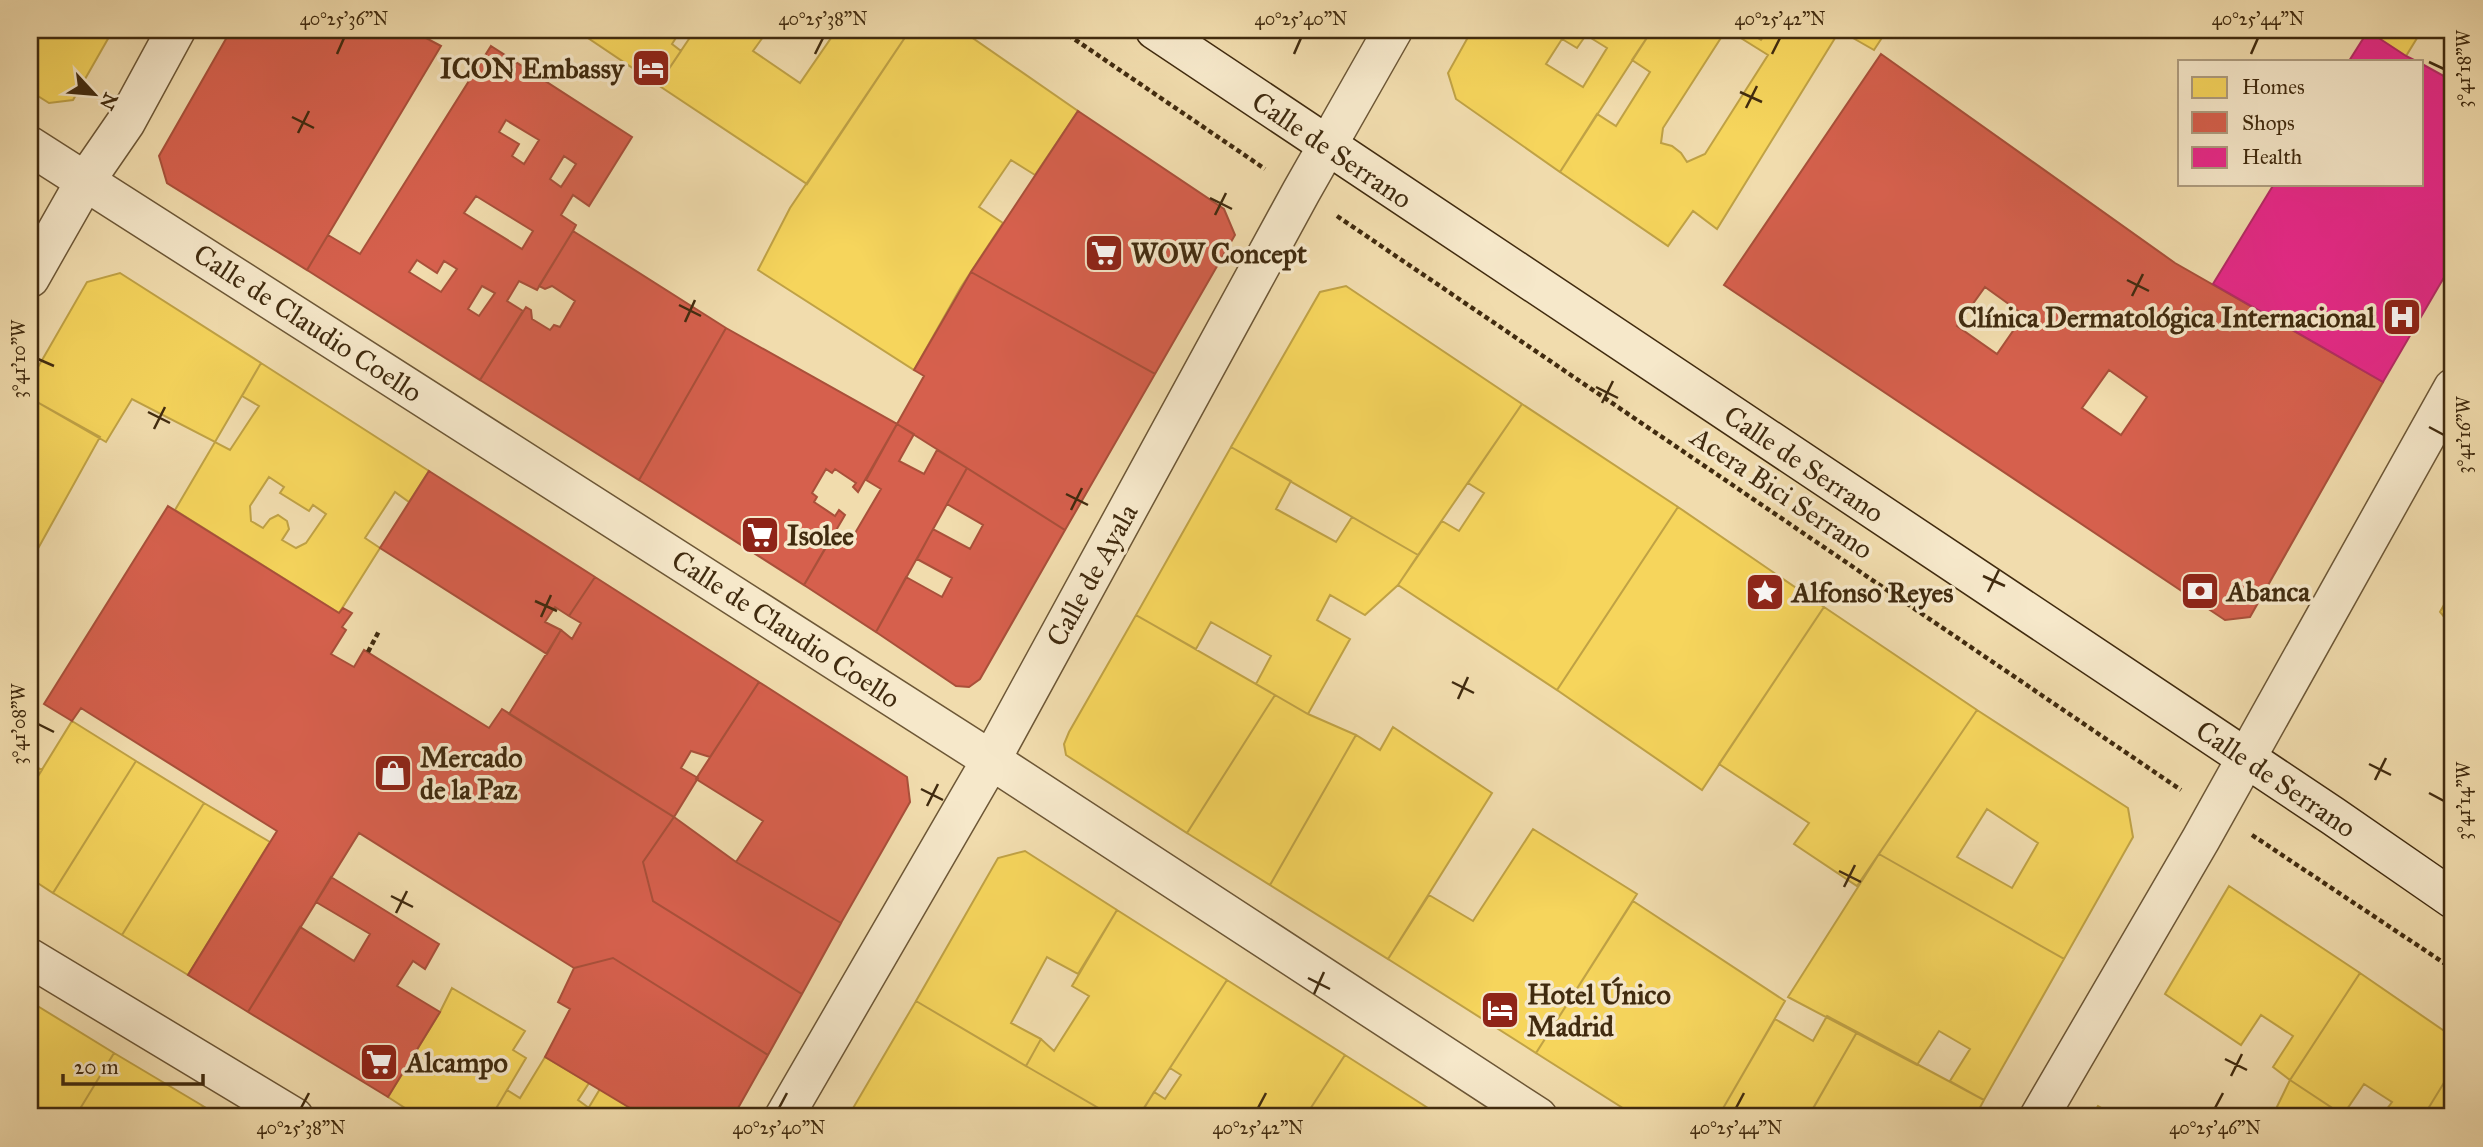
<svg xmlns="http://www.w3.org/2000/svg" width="2483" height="1147" viewBox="0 0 2483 1147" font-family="'IM FELL Great Primer',serif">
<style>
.homes{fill:#f6d55c;stroke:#c0a245;stroke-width:2;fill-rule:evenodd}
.shops{fill:#d6604d;stroke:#a9503a;stroke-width:2;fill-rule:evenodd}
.health{fill:#e7298a;stroke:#b52a65;stroke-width:2}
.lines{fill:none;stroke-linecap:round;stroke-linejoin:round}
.minor-casing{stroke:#6d5736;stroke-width:41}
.secondary-casing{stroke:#412b0f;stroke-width:41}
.path{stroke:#412b0f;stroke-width:4.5;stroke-dasharray:5 3.5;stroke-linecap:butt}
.minor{stroke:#f6e8ca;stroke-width:38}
.secondary{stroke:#f6e8ca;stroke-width:38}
.ticks{fill:none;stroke:#412b0f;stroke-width:2.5}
.labels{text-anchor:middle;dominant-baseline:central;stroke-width:7;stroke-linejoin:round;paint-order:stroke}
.poi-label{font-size:28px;font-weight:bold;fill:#412b0f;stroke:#f6e8ca;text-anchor:start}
.street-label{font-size:28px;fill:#412b0f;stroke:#f6e8ca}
.neatline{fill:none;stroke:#412b0f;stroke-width:2.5}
.ticks-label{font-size:18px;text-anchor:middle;fill:#412b0f}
</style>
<rect width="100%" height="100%" fill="#f1dcad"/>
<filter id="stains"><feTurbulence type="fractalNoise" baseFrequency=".00286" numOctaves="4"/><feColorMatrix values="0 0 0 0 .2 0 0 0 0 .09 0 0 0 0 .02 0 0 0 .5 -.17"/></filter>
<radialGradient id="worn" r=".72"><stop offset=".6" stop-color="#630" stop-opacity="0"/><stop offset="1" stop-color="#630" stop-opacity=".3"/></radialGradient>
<path class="homes" d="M 30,30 L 113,30 L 73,100 L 49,103 L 30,91 Z
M 576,30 L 681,30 L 672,44 L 681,51 L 658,85 Z
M 695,30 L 768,30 L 753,51 L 800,83 L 831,38 L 819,30 L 910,30 L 807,184 L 658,85 Z
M 910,30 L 961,30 L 1078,111 L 1035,175 L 1011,160 L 979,207 L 1003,223 L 961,287 L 914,370 L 758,270 L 790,208 Z
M 1472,30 L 1652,30 L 1560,172 L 1456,99 L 1448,73 ZM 1586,35 L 1607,48 L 1583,87 L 1546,64 L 1562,39 L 1577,48 Z
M 1652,30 L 1670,30 L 1677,34 L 1679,30 L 1726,30 L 1663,128 L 1661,143 L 1672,146 L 1681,153 L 1687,162 L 1705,154 L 1768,55 L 1728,30 L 1745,30 L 1761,40 L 1768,30 L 1840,30 L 1717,229 L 1693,211 L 1668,246 L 1560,172 L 1597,114 L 1616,126 L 1650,72 L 1632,60 Z
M 1839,30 L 1887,30 L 1874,50 Z
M 2366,30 L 2422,30 L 2406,56 Z
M 120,273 L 261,363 L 215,442 L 132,399 L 106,442 L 30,398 L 30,381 L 87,282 Z
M 1346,286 L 1522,404 L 1418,555 L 1231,447 L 1320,292 Z
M 261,363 L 429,471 L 409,502 L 395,492 L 365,538 L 380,548 L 339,613 L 175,510 L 215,442 L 230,450 L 259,406 L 242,396 ZM 269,477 L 284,487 L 280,493 L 309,511 L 313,505 L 326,514 L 306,543 L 296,548 L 282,540 L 289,529 L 287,521 L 278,515 L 270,519 L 263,528 L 251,521 L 250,506 Z
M 30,398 L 100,437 L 30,563 Z
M 1522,404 L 1678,507 L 1557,690 L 1398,585 L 1442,521 L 1459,531 L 1484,493 L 1468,483 Z
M 1231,447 L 1291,481 L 1276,509 L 1336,542 L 1352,517 L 1418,555 L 1398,585 L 1365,615 L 1330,595 L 1317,620 L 1350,639 L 1308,714 L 1256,684 L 1271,656 L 1211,622 L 1196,649 L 1136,615 Z
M 1678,507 L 1824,607 L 1702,790 L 1557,690 Z
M 2453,589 L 2453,628 L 2440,612 Z
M 1824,607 L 1977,710 L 1857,886 L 1794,844 L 1809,823 L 1719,764 Z
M 1136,615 L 1275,695 L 1187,833 L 1066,755 L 1064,744 L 1069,732 Z
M 1275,695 L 1308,714 L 1356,735 L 1270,885 L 1187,833 Z
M 1977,710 L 2128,808 L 2133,837 L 2064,959 L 1879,854 ZM 1987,809 L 2038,843 L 2012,888 L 1957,857 Z
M 72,721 L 136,761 L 53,893 L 30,878 L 30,789 Z
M 1393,727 L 1492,793 L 1388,959 L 1270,885 L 1356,735 L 1380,750 Z
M 136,761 L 204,803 L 122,935 L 53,893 Z
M 30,764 L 42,770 L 30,789 Z
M 204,803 L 270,842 L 188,975 L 122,935 Z
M 1533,829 L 1637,894 L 1536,1053 L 1388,959 L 1429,895 L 1473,921 Z
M 1025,851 L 1117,910 L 1078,974 L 1047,957 L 1011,1023 L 1041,1039 L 1026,1066 L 916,1001 L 998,858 Z
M 1879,854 L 2064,959 L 1984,1100 L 1950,1081 L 1970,1049 L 1939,1031 L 1917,1065 L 1788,997 Z
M 2229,886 L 2360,973 L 2290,1080 L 2273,1067 L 2293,1036 L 2261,1015 L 2241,1045 L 2165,994 Z
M 1633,901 L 1785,1001 L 1718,1117 L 1637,1117 L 1536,1053 Z
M 1117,910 L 1227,980 L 1138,1117 L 1114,1117 L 1026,1066 L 1041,1039 L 1054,1051 L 1089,996 L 1072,986 Z
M 2360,973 L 2453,1037 L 2453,1068 L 2423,1117 L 2381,1117 L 2392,1102 L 2364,1084 L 2343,1115 L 2290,1080 Z
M 1227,980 L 1345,1055 L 1305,1117 L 1143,1117 L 1140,1115 L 1154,1092 L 1165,1099 L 1181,1075 L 1170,1068 Z
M 452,988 L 525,1031 L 513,1050 L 526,1058 L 491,1117 L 419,1117 L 388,1097 L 440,1012 Z
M 916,1001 L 1026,1066 L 1114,1117 L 853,1117 L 849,1115 Z
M 31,1002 L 114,1053 L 75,1117 L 30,1117 Z
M 1827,1016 L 1857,1032 L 1808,1117 L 1718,1117 L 1775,1019 L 1813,1041 Z
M 1857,1032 L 1984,1100 L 1975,1117 L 1832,1117 L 1814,1107 Z
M 114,1053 L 203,1106 L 196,1117 L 75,1117 Z
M 1345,1055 L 1442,1117 L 1305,1117 Z
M 545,1057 L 589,1083 L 578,1100 L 589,1108 L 583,1117 L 491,1117 L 507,1090 L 520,1098 Z
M 2453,1068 L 2453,1117 L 2423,1117 Z
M 2290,1080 L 2343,1115 L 2346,1117 L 2272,1117 Z
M 600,1089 L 645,1117 L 583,1117 Z
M 203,1106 L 221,1117 L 196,1117 Z
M 2098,1106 L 2117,1117 L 2091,1117 Z"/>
<path class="shops" d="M 231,30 L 411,30 L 441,46 L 307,270 L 167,183 L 159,156 Z
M 491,46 L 632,137 L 589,206 L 573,195 L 561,215 L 576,225 L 573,231 L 537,290 L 519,281 L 507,301 L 523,311 L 480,380 L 307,270 L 328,235 L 360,254 ZM 506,120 L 539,140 L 524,164 L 512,156 L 519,144 L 499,132 ZM 564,156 L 576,164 L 561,187 L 550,179 ZM 476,196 L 533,231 L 522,249 L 464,213 ZM 417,260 L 437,273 L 444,261 L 457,269 L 441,292 L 409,272 ZM 482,286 L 495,293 L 479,316 L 468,309 Z
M 1881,54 L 2175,263 L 2383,382 L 2250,617 L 2225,620 L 1724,285 ZM 1985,287 L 2024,315 L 1997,354 L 1957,326 ZM 2109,370 L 2147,397 L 2121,435 L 2082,408 Z
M 1078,111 L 1224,209 L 1235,235 L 1155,374 L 971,272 Z
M 573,231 L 726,328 L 639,480 L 480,380 L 526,307 L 531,310 L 532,319 L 550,330 L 554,325 L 560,327 L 575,301 L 552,286 L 545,289 L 539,286 Z
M 971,272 L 1155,374 L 1065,530 L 897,424 L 924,376 L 914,370 Z
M 726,328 L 897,424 L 858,492 L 853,487 L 856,483 L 835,469 L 832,473 L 826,469 L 812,493 L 817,497 L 814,502 L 835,516 L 839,510 L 845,515 L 804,585 L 639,480 Z
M 897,424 L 914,434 L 899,461 L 924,474 L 937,450 L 967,468 L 876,632 L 804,585 L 835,531 L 851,540 L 881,489 L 866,480 Z
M 967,468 L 1065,530 L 980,679 L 969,687 L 956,686 L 876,632 L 906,577 L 942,597 L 952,578 L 917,559 L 933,529 L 970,549 L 983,525 L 947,504 Z
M 429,471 L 595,577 L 569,616 L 555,607 L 545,622 L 561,630 L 547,654 L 380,548 Z
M 168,506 L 339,613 L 343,608 L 352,613 L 342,627 L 346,630 L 331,654 L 354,667 L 364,650 L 489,728 L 502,709 L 674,817 L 643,862 L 653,901 L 802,994 L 768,1055 L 613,958 L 574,968 L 359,833 L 248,1012 L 188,975 L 277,831 L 81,708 L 72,721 L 44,704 Z
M 595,577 L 759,682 L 710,757 L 691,751 L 681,768 L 698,778 L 674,817 L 509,714 L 561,630 L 572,639 L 581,623 L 569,616 Z
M 759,682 L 907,777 L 910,802 L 841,923 L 736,862 L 763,821 L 696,779 Z
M 674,817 L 736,862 L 841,923 L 802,994 L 653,901 L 643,862 Z
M 331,877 L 439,944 L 425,969 L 413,961 L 397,986 L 440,1012 L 388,1097 L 248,1012 L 300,927 L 354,961 L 370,934 L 316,902 Z
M 613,958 L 768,1055 L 733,1117 L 645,1117 L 545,1057 L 570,1009 L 558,1002 L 574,968 Z"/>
<path class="health" d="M 2368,31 L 2406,56 L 2416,61 L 2349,61 Z
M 2422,64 L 2453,81 L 2453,262 L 2383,382 L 2213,284 L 2274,184 L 2422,184 Z"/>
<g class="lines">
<g class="minor-casing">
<path id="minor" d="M 30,146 L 991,760 L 1538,1117
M 30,278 L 84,183 L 126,122 L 176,30
M 30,958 L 294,1117
M 784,1117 L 991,760 L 1301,192 L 1393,30
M 2039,1117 L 2201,839 L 2453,388"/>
</g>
<g class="secondary-casing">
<path id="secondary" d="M 1155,30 L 2333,816 L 2453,899"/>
</g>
<path class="path" d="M 1061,30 L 1265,169
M 1337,216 L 2181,790
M 368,652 L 379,631
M 2252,835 L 2453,969"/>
<use href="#minor" class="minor"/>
<use href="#secondary" class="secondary"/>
</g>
<path class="ticks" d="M 337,54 L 344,38M 815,54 L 823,38M 1294,54 L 1301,38M 1772,54 L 1780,38M 2251,54 L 2258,38M 2429,62 L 2444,69M 1740,92 L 1762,102M 1746,108 L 1757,86M 292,117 L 314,128M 298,133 L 309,111M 1210,198 L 1232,209M 1215,215 L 1226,193M 2127,280 L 2149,291M 2132,296 L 2143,274M 679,305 L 701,316M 685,322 L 695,300M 38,359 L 54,366M 1596,387 L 1618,398M 1602,403 L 1613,381M 148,412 L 170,423M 2429,427 L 2444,435M 154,429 L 165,407M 1066,494 L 1088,505M 1071,510 L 1082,488M 1983,576 L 2005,586M 1988,592 L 1999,570M 535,601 L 557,611M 541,617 L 551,595M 1452,682 L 1474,693M 1458,699 L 1468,677M 38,724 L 54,732M 2369,764 L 2391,775M 2375,780 L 2386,758M 921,789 L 943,800M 2429,793 L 2444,801M 927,806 L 938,784M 1839,871 L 1861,882M 1844,887 L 1855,865M 391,896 L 413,907M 396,913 L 407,891M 1308,978 L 1330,989M 1314,994 L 1324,972M 2225,1059 L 2247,1070M 2231,1076 L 2242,1054M 301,1108 L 309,1093M 779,1108 L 787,1093M 1258,1108 L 1266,1093M 1736,1108 L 1744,1093M 2215,1108 L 2223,1093"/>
<defs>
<g id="hotel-square" transform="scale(2.0125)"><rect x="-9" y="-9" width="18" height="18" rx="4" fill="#8f2418" stroke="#f6e8ca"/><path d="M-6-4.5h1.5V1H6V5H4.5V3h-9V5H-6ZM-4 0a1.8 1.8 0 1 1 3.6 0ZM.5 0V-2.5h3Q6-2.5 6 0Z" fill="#fff"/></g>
<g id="supermarket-square" transform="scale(2.0125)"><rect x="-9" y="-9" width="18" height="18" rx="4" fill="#8f2418" stroke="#f6e8ca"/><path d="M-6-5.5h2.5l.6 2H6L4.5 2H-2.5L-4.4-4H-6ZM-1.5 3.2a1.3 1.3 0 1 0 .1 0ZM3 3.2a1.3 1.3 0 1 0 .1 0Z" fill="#fff"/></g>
<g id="hospital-square" transform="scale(2.0125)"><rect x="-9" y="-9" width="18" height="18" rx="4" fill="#8f2418" stroke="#f6e8ca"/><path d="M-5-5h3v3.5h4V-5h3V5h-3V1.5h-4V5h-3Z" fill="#fff"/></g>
<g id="bank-square" transform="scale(2.0125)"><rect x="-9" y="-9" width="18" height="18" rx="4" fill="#8f2418" stroke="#f6e8ca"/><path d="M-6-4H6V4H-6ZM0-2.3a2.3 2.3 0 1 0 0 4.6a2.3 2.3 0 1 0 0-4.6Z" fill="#fff"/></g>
<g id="sight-square" transform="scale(2.0125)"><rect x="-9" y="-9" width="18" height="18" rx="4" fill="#8f2418" stroke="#f6e8ca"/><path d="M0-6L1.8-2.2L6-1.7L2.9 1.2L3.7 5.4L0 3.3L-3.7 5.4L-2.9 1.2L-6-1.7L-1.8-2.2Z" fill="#fff"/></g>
<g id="shop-square" transform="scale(2.0125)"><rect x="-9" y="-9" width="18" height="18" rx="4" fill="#8f2418" stroke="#f6e8ca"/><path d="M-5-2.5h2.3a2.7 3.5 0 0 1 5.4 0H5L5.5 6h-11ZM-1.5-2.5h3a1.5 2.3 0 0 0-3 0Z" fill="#fff"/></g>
</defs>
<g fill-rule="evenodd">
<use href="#hotel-square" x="651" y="68"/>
<use href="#supermarket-square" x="1104" y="253"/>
<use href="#hospital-square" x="2402" y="317"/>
<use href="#supermarket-square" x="760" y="535"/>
<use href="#bank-square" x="2200" y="591"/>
<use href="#sight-square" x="1765" y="592"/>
<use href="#shop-square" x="393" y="773"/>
<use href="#hotel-square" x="1500" y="1010"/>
<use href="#supermarket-square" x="379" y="1062"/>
</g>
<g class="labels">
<g class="poi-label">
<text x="624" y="68" text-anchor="end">ICON Embassy</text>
<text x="1131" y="253">WOW Concept</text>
<text x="2375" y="317" text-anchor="end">Clínica Dermatológica Internacional</text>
<text x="787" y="535">Isolee</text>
<text x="2227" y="591">Abanca</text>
<text x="1792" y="592">Alfonso Reyes</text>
<text x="420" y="757">Mercado<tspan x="420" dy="32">de la Paz</tspan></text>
<text x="1527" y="994">Hotel Único<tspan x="1527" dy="32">Madrid</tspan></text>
<text x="406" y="1062">Alcampo</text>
</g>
<g class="street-label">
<text transform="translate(1332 150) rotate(34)">Calle de Serrano</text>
<text transform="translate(308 323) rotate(33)">Calle de Claudio Coello</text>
<text transform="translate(1804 464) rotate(34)">Calle de Serrano</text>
<text transform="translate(1782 493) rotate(34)">Acera Bici Serrano</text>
<text transform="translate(1092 575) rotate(-61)">Calle de Ayala</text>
<text transform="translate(786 629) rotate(33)">Calle de Claudio Coello</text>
<text transform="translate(2276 779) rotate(34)">Calle de Serrano</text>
</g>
</g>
<rect width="2483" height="1147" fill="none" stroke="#f1dcad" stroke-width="77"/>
<rect x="2178" y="60" width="245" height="126" fill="#f6e8ca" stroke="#ae9c7f" stroke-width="2"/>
<rect x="2192" y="77" width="35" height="21" fill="#f6d55c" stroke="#ae9c7f" stroke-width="2"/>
<text x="2242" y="94" font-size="21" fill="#412b0f">Homes</text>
<rect x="2192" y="112" width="35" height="21" fill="#d6604d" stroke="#ae9c7f" stroke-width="2"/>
<text x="2242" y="130" font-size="21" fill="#412b0f">Shops</text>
<rect x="2192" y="147" width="35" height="21" fill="#e7298a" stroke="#ae9c7f" stroke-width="2"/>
<text x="2242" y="164" font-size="21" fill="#412b0f">Health</text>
<g transform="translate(94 94) rotate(116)" stroke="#f6e8ca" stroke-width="5" paint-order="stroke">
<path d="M0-5L12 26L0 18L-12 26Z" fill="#412b0f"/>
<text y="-10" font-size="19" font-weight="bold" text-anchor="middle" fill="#412b0f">N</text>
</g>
<path d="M63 1074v10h140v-10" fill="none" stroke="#412b0f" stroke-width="3.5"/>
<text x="74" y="1074" font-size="21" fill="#412b0f" stroke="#f6e8ca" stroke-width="5" paint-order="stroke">20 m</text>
<rect x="38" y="38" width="2406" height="1070" class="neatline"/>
<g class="ticks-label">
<text x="344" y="25">40°25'36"N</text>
<text x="823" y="25">40°25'38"N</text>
<text x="1301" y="25">40°25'40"N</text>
<text x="1780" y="25">40°25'42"N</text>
<text x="2258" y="25">40°25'44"N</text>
<text transform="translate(2464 69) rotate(-90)" y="6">3°41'18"W</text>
<text transform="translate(19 359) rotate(-90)" y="6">3°41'10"W</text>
<text transform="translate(2464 435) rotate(-90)" y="6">3°41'16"W</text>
<text transform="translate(19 724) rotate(-90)" y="6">3°41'08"W</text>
<text transform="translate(2464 801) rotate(-90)" y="6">3°41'14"W</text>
<text x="301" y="1134">40°25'38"N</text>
<text x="779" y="1134">40°25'40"N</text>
<text x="1258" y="1134">40°25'42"N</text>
<text x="1736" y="1134">40°25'44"N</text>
<text x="2215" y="1134">40°25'46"N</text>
</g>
<rect width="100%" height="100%" filter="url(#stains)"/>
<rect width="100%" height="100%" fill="url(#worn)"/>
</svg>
